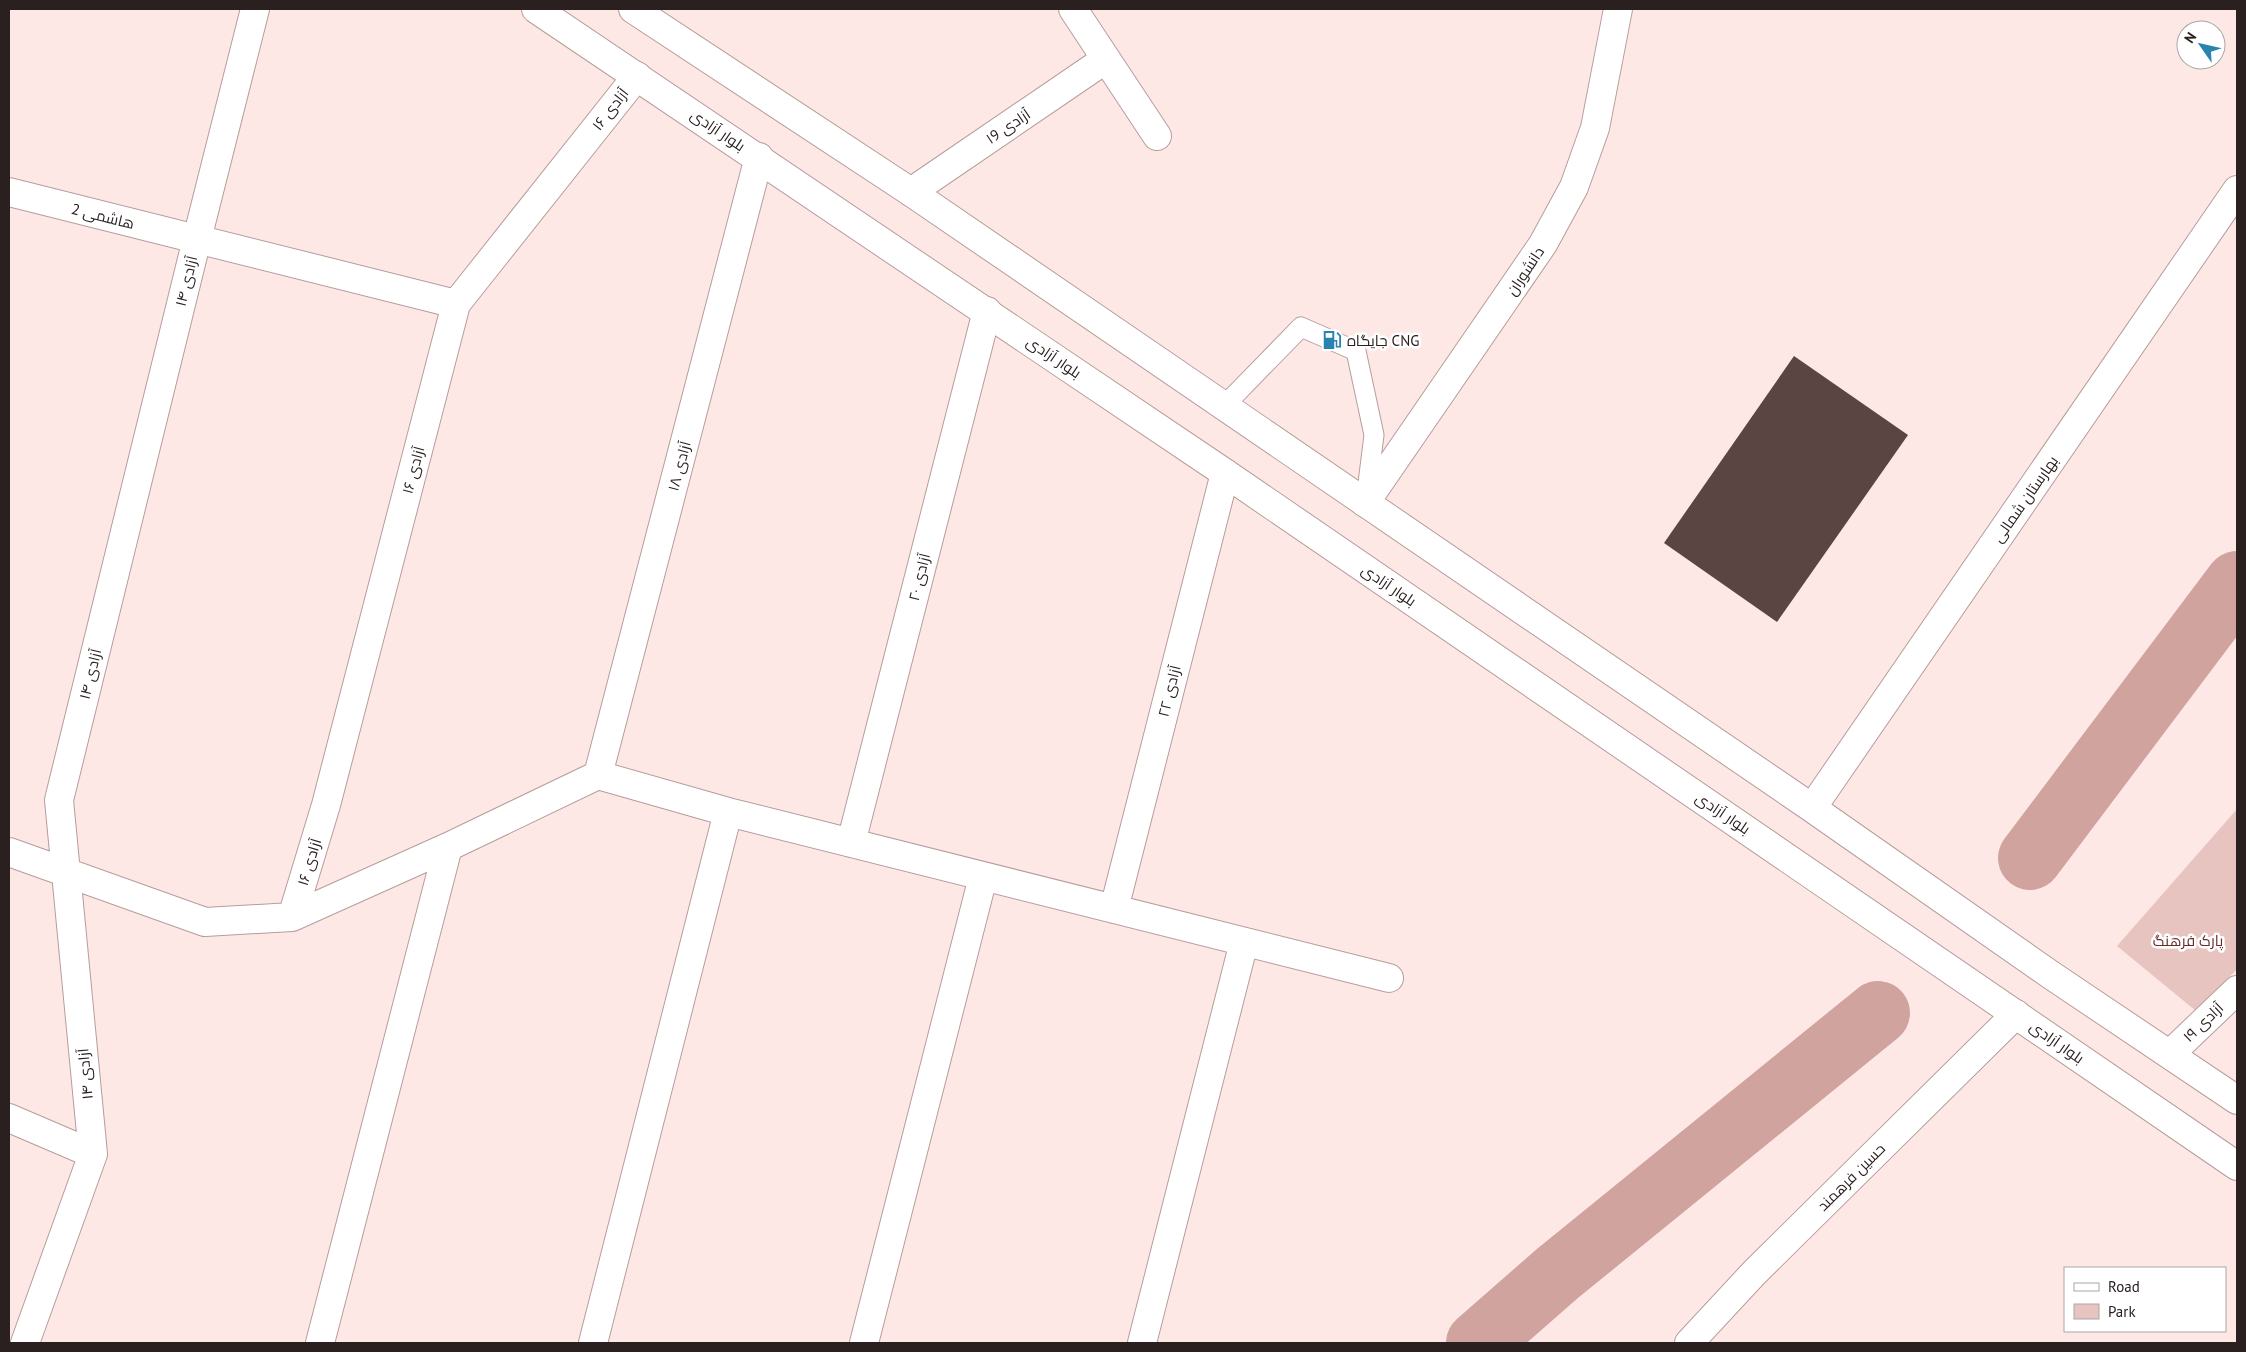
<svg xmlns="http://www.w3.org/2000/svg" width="2246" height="1352" viewBox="0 0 2246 1352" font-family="'PT Sans',Cairo,sans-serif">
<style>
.green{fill:#e8c4c1}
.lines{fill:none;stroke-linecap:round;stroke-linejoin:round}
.river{stroke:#d0a39f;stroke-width:64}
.building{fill:#5a4543}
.lane-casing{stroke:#b69d9b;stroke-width:21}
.street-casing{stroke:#b69d9b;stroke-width:30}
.secondary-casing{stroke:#b69d9b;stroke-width:30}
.lane{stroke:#fff;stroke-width:19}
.street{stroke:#fff;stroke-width:28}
.secondary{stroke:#fff;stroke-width:28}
.labels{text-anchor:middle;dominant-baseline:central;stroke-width:5;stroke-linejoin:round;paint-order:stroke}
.street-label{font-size:15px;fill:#29201f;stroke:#fff}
.poi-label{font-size:15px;fill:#29201f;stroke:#fff;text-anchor:start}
.park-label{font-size:15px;fill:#662c2a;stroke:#fff}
</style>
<rect width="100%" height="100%" fill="#fee8e6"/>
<path class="green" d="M 2237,809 L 2237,969 L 2196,1011 L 2117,946 Z"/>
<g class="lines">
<path class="river" d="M 2030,858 L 2237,583
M 1478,1343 L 1558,1273 L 1878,1013"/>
</g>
<path class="building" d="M 1794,356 L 1908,435 L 1777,622 L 1664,543 Z"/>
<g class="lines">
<g class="lane-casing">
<path id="lane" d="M 1224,406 L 1301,327 L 1356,351 L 1374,435 L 1366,499"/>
</g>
<g class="street-casing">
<path id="street" d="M 1073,9 L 1157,136
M 9,192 L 456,304
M 911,192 L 1106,59
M 1365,503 L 1543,244 L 1574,187 L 1595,128 L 1618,9
M 598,775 L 759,157
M 851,843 L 987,311
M 9,852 L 205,922 L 292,917 L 448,847 L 598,775 L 728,812 L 1389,978
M 1114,909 L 1225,473
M 292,917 L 326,805 L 456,304 L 637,76
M 2170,1054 L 2237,990
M 9,1118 L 93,1154
M 25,1343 L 93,1154 L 59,800 L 197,239 L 255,9
M 320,1343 L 448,847
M 593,1343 L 728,812
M 864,1343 L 983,877
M 1142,1343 L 1244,942
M 1689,1343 L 1754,1273 L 2016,1014"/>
</g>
<g class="secondary-casing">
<path id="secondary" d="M 536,9 L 1225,473 L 2237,1166
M 633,9 L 911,192 L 1812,808 L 2051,975 L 2237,1100
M 1812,808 L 2237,190"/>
</g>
<use href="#lane" class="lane"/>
<use href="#street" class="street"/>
<use href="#secondary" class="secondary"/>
</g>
<defs>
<g id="fuel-bare" transform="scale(1.5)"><path d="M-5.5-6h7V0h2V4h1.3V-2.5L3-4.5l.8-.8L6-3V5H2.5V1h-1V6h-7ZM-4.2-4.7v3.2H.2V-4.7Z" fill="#2883b0" stroke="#fff" stroke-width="2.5" paint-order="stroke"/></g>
</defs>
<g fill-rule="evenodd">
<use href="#fuel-bare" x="1332" y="340"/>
</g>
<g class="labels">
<g class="street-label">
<text transform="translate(610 109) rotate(-52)">آزادی ۱۶</text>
<text transform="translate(1008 126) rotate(-34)">آزادی ۱9</text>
<text transform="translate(718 130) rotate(34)">بلوار آزادی</text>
<text transform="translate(103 216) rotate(14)">هاشمی 2</text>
<text transform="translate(1525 271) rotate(-56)">دانشوران</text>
<text transform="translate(186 281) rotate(-76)">آزادی ۱۴</text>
<text transform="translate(1054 357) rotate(34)">بلوار آزادی</text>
<text transform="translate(679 466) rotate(-75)">آزادی ۱۸</text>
<text transform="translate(413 470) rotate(-75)">آزادی ۱۶</text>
<text transform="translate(2025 499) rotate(-55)">بهارستان شمالی</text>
<text transform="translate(919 577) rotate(-76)">آزادی ۲۰</text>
<text transform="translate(1389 585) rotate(34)">بلوار آزادی</text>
<text transform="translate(90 674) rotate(-76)">آزادی ۱۴</text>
<text transform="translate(1169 691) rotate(-76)">آزادی ۲۲</text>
<text transform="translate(1723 813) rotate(34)">بلوار آزادی</text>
<text transform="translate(309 862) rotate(-73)">آزادی ۱۶</text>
<text transform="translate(2203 1022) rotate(-44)">آزادی ۱۹</text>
<text transform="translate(2057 1042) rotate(35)">بلوار آزادی</text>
<text transform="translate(85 1074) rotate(-95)">آزادی ۱۴</text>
<text transform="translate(1851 1177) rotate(-45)">حسین فرهمند</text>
</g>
<g class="poi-label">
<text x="1347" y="340">جایگاه CNG</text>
</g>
<g class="park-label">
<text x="2188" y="940">پارک فرهنگ</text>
</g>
</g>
<rect width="2246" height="1352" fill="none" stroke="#29201f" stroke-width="20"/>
<rect x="2064" y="1267" width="162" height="65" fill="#ffffff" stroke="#a9a6a5"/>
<rect x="2074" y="1283" width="25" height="8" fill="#ffffff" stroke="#a9a6a5"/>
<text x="2108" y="1292" font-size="15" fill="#29201f">Road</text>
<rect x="2074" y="1304" width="25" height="15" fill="#e8c4c1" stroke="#a9a6a5"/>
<text x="2108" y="1317" font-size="15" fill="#29201f">Park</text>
<g transform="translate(2201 45) rotate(304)"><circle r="24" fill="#ffffff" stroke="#a9a6a5"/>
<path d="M0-4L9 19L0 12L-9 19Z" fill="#2883b0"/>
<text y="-8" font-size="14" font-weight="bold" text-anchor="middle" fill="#29201f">N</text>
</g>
</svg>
